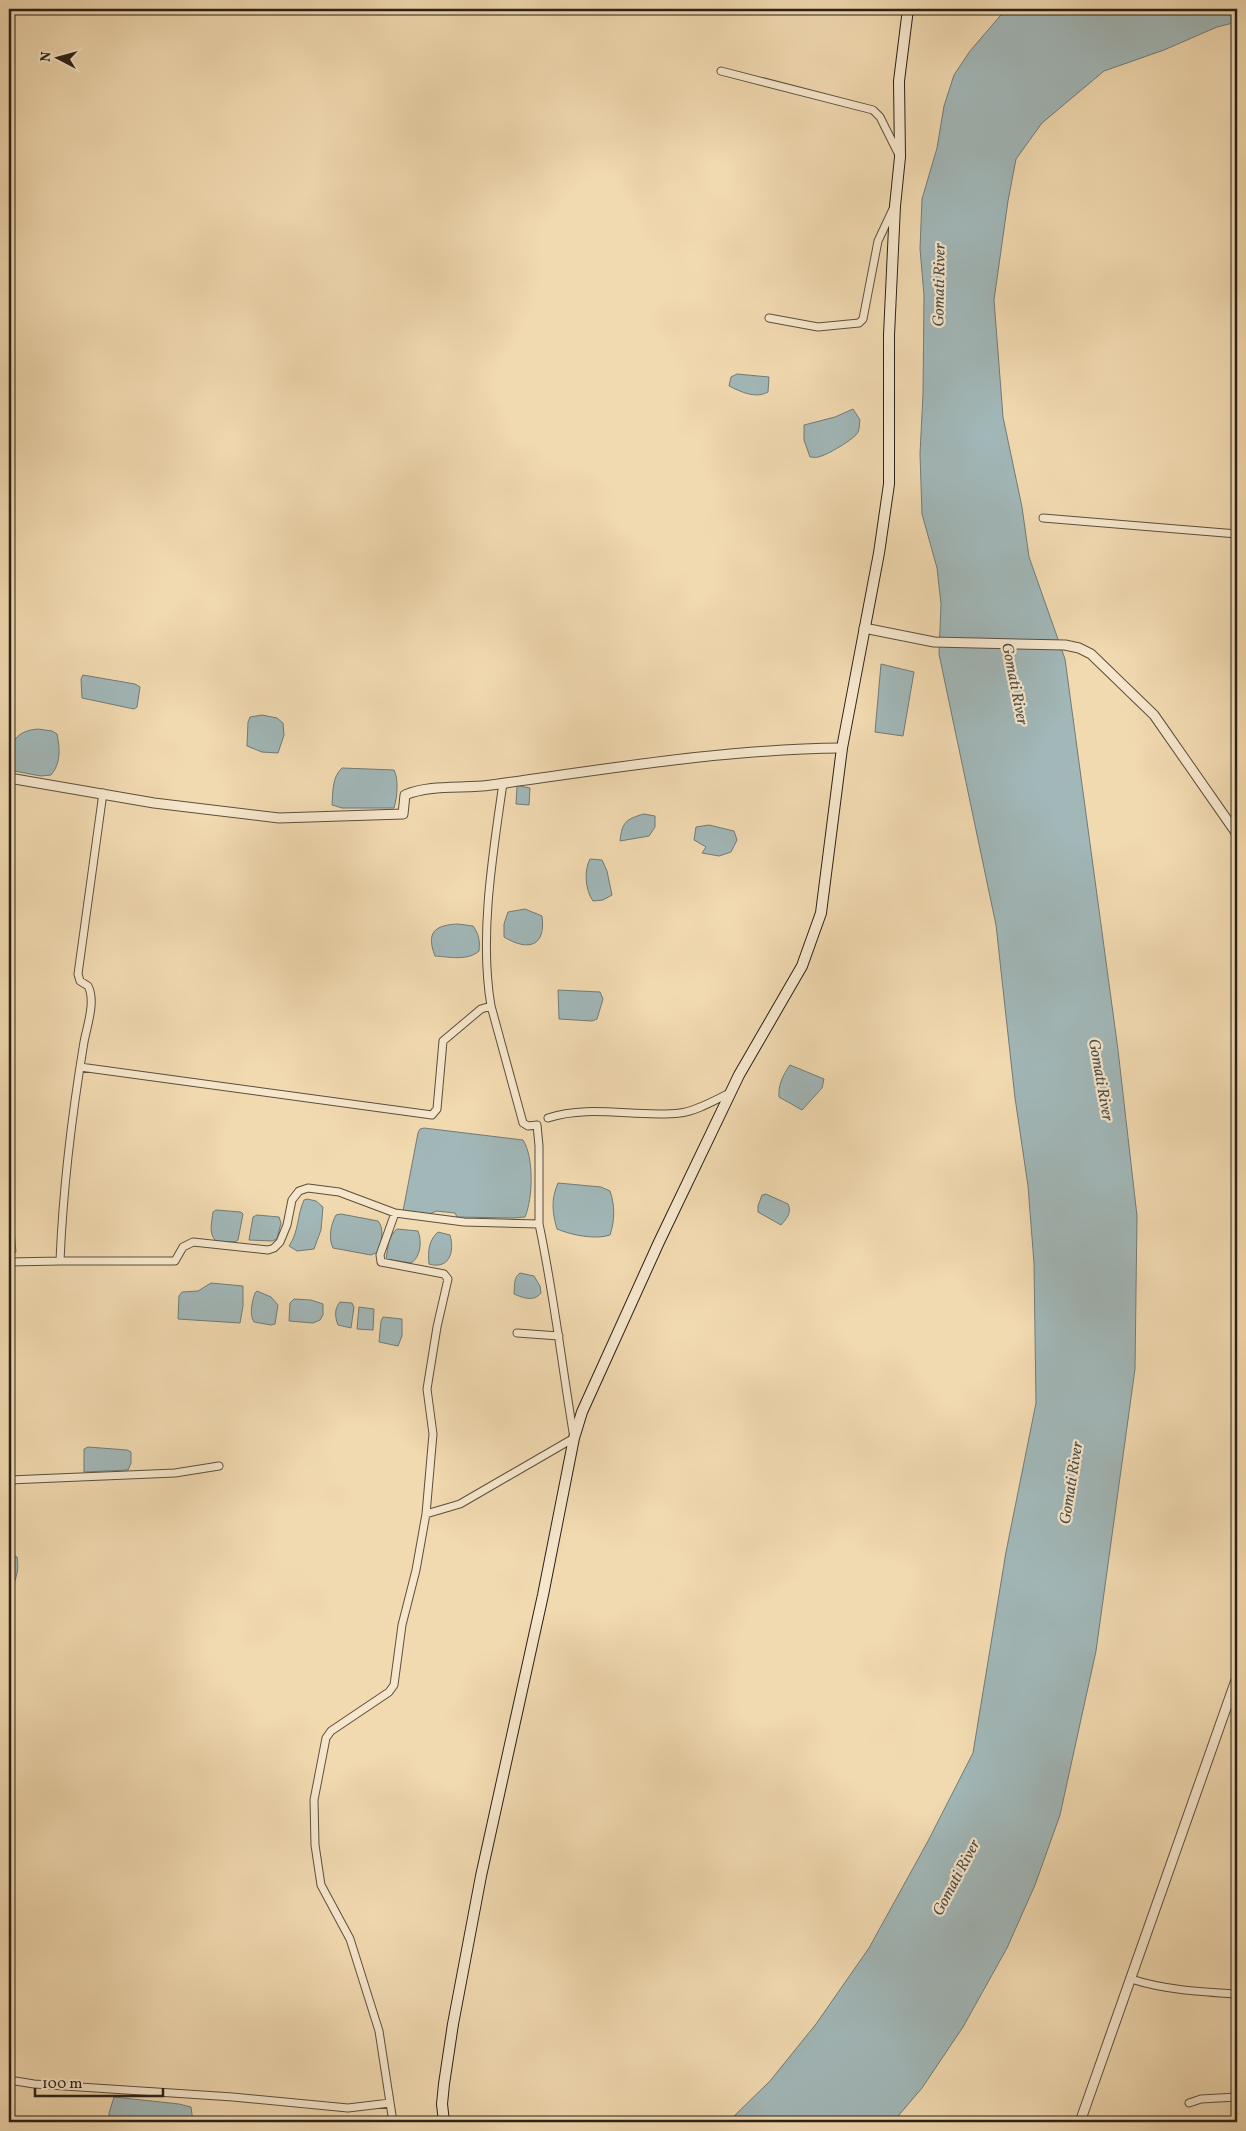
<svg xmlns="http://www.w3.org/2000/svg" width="1246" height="2131" viewBox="0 0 1246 2131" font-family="Vollkorn,serif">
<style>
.water{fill:#a1b7b8;stroke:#717b78}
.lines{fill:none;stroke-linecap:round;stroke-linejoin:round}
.minor-casing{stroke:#5c4f3d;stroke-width:9}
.tertiary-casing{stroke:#5c4f3d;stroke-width:11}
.secondary-casing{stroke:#2a2117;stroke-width:12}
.minor{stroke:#f6e6cc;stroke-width:7}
.tertiary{stroke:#f6e6cc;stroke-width:9}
.secondary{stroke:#f6e6cc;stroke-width:10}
.labels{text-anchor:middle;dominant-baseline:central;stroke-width:4.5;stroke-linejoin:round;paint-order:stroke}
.water-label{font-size:16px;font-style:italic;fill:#4e4e47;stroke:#f6e6cc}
</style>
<rect width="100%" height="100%" fill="#f1d9b0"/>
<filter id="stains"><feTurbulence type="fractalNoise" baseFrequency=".004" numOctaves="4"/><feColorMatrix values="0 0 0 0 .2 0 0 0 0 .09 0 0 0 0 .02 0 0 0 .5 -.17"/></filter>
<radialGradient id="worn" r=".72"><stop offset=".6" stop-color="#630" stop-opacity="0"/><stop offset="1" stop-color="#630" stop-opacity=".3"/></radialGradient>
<path class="water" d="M 1006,9 L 1237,9 L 1237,22 L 1217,27 L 1164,50 L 1104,71 L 1042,123 L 1016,159 L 1008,201 L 994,300 L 1003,417 L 1022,507 L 1029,557 L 1065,659 L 1118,1050 L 1137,1216 L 1135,1369 L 1096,1651 L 1060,1815 L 1035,1885 L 1007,1948 L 963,2027 L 922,2088 L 893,2122 L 728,2122 L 770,2081 L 816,2024 L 869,1948 L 928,1841 L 973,1753 L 1006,1552 L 1036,1403 L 1034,1263 L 1028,1186 L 1015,1098 L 996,925 L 939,654 L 941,604 L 937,568 L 922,514 L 920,454 L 923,394 L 924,295 L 920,249 L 922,199 L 937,148 L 944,106 L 954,75 L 970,51 Z
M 737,374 L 769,377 L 768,392 C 756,399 741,392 729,386 L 731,377 Z
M 853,409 L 860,420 C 859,423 860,428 858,432 C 856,438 826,456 818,457 C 816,458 813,457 810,457 L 804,440 L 804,425 L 835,417 Z
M 881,664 L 914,672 L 903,736 L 875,732 Z
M 83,675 L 135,684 L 140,687 L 137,707 L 134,709 L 82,698 L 81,679 Z
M 262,715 L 277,718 L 283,723 L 284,735 L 278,753 L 262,752 L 247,746 L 248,722 L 250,717 Z
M 38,729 L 52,731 L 57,734 C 60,749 61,763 51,775 L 41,776 L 9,770 C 9,747 12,731 38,729 Z
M 342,768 L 394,770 C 399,779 397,798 394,808 L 342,808 L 332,805 C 333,792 332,777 342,768 Z
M 519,786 L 530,788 L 529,805 L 516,804 L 517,787 Z
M 644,814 L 655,816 L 655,827 L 649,836 L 620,841 C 622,822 626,819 644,814 Z
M 709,825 L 734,831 L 737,840 L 731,852 L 719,856 L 702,853 L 706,847 L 694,840 L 696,827 Z
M 590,859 L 602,860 L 607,871 L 612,895 L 603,900 L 593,901 C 585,890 584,870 590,859 Z
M 525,909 L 542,916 C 546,946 529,952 504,937 L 504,924 L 508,912 Z
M 458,924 L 473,926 C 479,934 480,941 479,951 C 468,961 450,957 435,956 C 426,933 434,925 458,924 Z
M 558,990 L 600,992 L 603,999 L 597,1019 L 592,1021 L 559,1019 Z
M 790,1065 L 824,1079 L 822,1088 L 802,1110 L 779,1097 C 778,1085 783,1075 790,1065 Z
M 424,1128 L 523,1140 C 534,1157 533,1198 525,1217 L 514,1218 L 457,1217 L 455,1213 L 436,1211 L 430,1214 L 403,1211 L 418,1133 L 420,1129 Z
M 558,1183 L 601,1187 L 610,1191 C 615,1206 615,1220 610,1235 C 596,1240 571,1235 557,1229 C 552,1212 551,1199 558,1183 Z
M 766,1194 L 788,1204 C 792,1213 787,1218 781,1225 L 758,1212 L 758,1206 L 762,1195 Z
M 307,1199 L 316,1201 L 323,1207 L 321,1230 L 314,1249 L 297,1251 L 289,1246 C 299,1232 297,1215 304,1200 Z
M 216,1210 L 241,1212 L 243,1214 L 238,1240 L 235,1242 L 216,1241 C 208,1233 212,1222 213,1212 Z
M 341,1214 L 378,1221 C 385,1229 381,1243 378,1252 L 371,1255 L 333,1248 C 328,1238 331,1224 336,1215 Z
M 257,1215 L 279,1217 L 281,1223 L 277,1239 L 272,1241 L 249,1240 L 253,1217 Z
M 9,1229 L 14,1230 L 16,1252 L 10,1257 Z
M 397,1229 L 418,1231 C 422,1241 421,1257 411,1263 L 386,1259 C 388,1248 388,1236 397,1229 Z
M 438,1232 L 450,1235 C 455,1252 449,1270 429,1264 C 428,1252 428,1241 438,1232 Z
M 520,1273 L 534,1276 L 540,1286 L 541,1293 C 534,1302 523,1298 514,1294 C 515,1286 513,1278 520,1273 Z
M 211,1283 L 243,1286 L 243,1306 L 240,1323 L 178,1319 L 179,1296 L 182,1292 L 198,1291 Z
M 257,1291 L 271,1297 L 278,1305 L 275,1324 L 271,1325 L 254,1322 C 249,1314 252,1302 255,1293 Z
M 294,1299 L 311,1300 L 323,1304 L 323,1315 L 320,1320 L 313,1323 L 289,1321 L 290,1303 Z
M 340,1302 L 352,1303 L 354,1307 L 351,1328 L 338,1325 C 335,1317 334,1309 340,1302 Z
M 359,1307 L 374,1309 L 373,1330 L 357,1329 Z
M 383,1317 L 402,1319 L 402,1336 L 398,1346 L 379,1342 L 381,1321 Z
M 88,1447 L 127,1450 L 131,1452 L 131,1463 L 128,1470 L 84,1472 L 84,1449 Z
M 9,1553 L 17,1557 C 19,1569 17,1577 12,1588 L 9,1589 Z
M 114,2097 L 179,2104 L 191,2107 L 193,2122 L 109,2122 L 109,2113 Z"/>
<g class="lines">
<g class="minor-casing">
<path id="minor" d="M 721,71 L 873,110 L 880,117 L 899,155
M 769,318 L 818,327 L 859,323 L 863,319 L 878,241 L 893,209
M 1043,518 L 1237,534
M 103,793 L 78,974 L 80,981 L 88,986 C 96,1001 87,1026 84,1042 C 72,1114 63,1188 60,1261 L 175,1261 L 183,1247 L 193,1242 L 268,1250 L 274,1248 L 280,1242 L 287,1225 L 292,1200 L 299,1191 L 308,1188 L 339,1192 L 395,1213 L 464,1222 L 539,1224 L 539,1146 L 537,1125 L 528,1126 L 523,1123 L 491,1006
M 80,1067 L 432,1115 L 437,1109 L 443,1041 L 481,1009 L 491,1006 C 479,936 493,853 503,783
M 548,1118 C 589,1104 638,1118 680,1113 C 697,1111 715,1100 730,1093
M 9,1262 L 60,1261
M 517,1333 L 559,1336
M 9,1480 L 175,1473 L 219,1466
M 426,1514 L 460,1504 L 574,1438 C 562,1366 554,1295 539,1224
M 1131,1979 C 1165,1990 1201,1992 1237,1994
M 9,2080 L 34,2084 L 233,2097 L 348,2108 L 390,2103
M 1189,2103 L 1201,2099 L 1237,2097
M 393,2122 L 379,2031 L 350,1939 L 321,1885 L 315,1845 L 314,1800 L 326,1738 L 331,1731 L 389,1692 L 394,1685 L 402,1625 L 416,1570 L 426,1514 L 433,1434 L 427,1389 L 437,1327 L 448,1279 L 444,1274 L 381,1262 L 380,1255 L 395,1213"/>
</g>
<g class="tertiary-casing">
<path id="tertiary" d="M 864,628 L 934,642 L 1065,645 L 1079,648 L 1091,654 L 1154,715 L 1237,834
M 9,778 L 154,803 L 279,818 L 403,814 L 405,795 C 431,784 464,789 491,785 C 607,769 725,749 842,748
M 1080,2122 L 1237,1677"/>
</g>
<g class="secondary-casing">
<path id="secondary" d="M 444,2122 L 442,2104 L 444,2084 L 453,2024 L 481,1876 L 543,1595 L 574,1438 L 582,1412 L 659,1242 L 739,1075 L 802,966 L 821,913 L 842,748 L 879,553 L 889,484 L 889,335 L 895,206 L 900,157 L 899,81 L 908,9"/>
</g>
<use href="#minor" class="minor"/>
<use href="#tertiary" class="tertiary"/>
<use href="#secondary" class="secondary"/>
</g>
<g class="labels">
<g class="water-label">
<text transform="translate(940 285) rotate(-89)">Gomati River</text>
<text transform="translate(1014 684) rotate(79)">Gomati River</text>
<text transform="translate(1100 1080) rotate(80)">Gomati River</text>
<text transform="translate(1072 1483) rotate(-81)">Gomati River</text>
<text transform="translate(957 1878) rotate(-62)">Gomati River</text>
</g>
</g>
<rect width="1246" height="2131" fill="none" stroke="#f1d9b0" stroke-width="30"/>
<rect x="10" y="10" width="1226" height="2111" fill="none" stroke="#2a2117" stroke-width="2.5"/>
<rect x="15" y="15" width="1216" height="2101" fill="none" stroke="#2a2117"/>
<g transform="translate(58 58) rotate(276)" stroke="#f6e6cc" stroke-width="4" paint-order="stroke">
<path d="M0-4L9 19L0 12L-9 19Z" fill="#2a2117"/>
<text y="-8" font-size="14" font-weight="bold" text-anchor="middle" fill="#2a2117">N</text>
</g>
<path d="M35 2088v8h128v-8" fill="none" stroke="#2a2117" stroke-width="2.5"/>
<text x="42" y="2088" font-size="15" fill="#2a2117" stroke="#f6e6cc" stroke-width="4" paint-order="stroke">100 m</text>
<rect width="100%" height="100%" filter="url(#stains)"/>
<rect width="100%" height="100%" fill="url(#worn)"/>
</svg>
